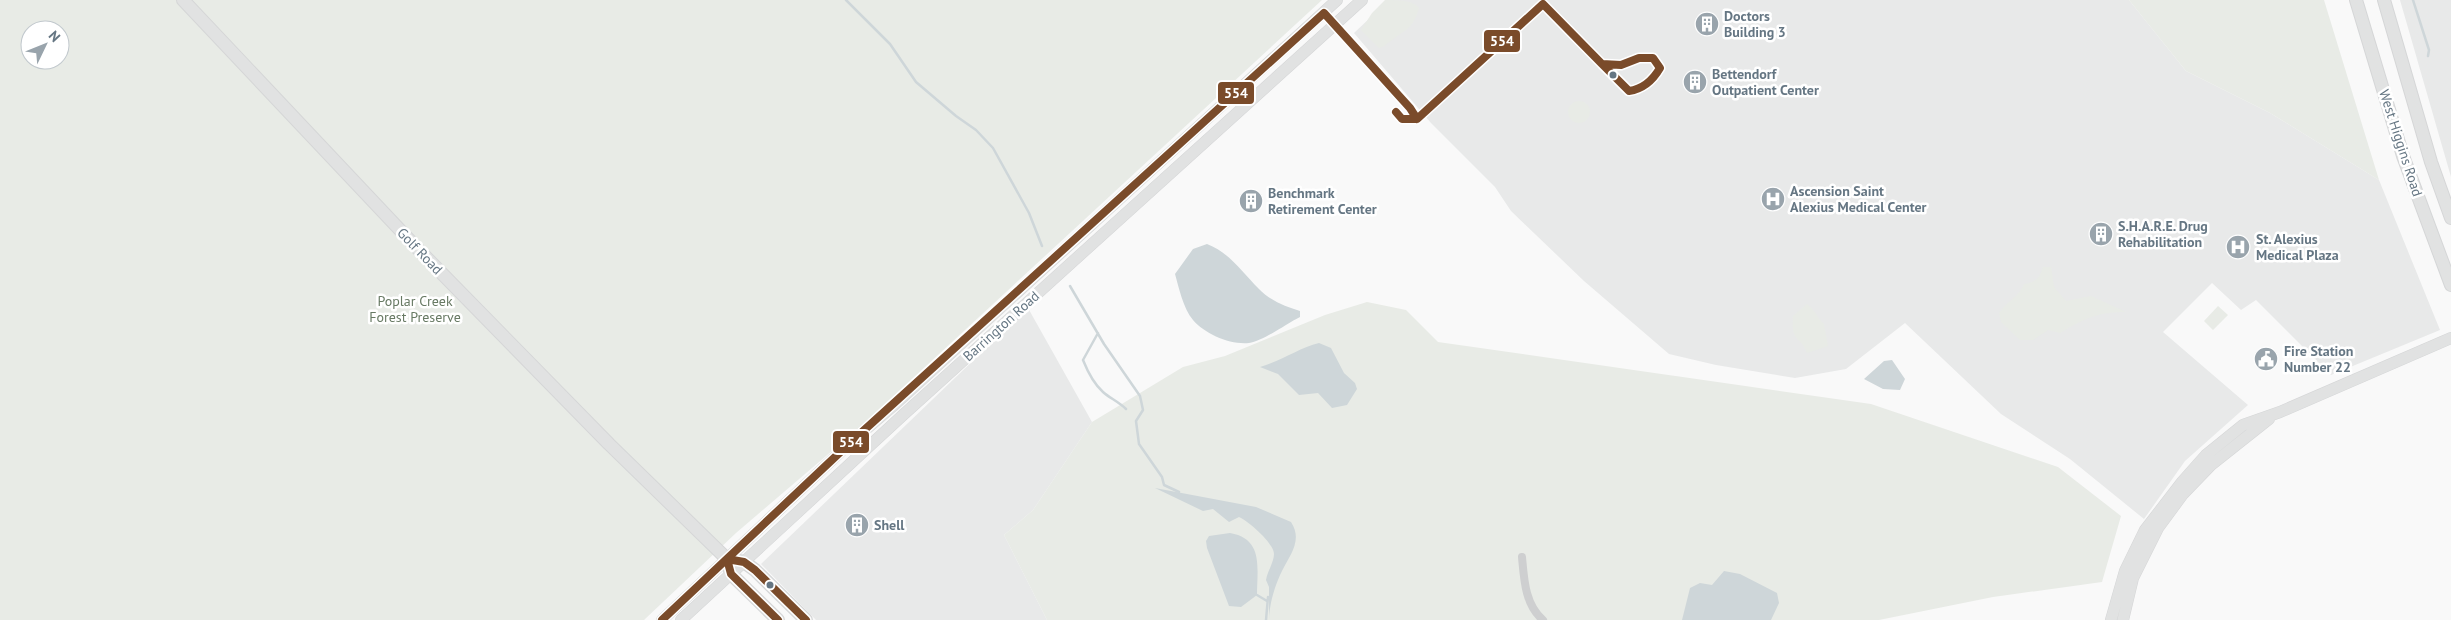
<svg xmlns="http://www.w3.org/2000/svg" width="2451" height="620" viewBox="0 0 2451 620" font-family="'PT Sans',sans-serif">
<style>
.built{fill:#e8e9e9}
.green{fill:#e8ebe6;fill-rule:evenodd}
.water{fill:#ced6d9}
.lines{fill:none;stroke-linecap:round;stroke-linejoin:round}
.stream{stroke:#ced6d9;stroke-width:2.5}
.secondary-casing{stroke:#d5d6d7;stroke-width:12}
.primary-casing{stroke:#d5d6d7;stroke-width:14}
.street{stroke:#cecfd0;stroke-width:8}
.secondary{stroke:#e1e2e2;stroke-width:11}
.primary{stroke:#e1e2e2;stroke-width:12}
.bus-1-casing{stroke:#fff;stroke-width:11}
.bus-1{stroke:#7a4b2a;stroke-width:8}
.bus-dot{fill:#657683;stroke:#fff;stroke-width:2}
.labels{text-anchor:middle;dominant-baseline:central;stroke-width:5;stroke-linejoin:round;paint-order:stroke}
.poi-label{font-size:14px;font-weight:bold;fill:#657683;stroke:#fff;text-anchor:start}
.street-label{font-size:14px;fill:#657683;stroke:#fff}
.park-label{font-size:14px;fill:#687a64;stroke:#fff}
.line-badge{stroke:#fff;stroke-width:2}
.badge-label{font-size:14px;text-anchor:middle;font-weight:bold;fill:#fff}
</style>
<rect width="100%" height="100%" fill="#f9f9f9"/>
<path class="built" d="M 1389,0 L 2129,0 L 2186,71 L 2270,113 L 2379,180 L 2440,330 L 2331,375 L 2256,300 L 2241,310 L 2212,283 L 2163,332 L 2248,405 L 2185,461 L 2144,519 L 2070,459 L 2001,414 L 1905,323 L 1846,369 L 1795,378 L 1716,365 L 1669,354 L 1584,281 L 1511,211 L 1495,187 L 1431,123 L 1354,33 Z
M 2400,0 L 2451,0 L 2451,177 Z
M 1028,308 L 1092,422 L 1033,510 L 1004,535 L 1047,620 L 816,620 L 761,564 Z"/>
<path class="green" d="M 0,0 L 1322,0 L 860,427 L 736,533 L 644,620 L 0,620 ZM 30,30 L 60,30 L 60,60 L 30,60 Z
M 1385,0 C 1397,0 1413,0 1419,8 C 1413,28 1408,28 1392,40 C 1387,43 1385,47 1379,48 L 1361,30 L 1372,13 Z
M 2129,0 L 2324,0 L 2379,180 L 2270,113 L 2186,71 Z
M1568 112a11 11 0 1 1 22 0a11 11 0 1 1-22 0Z
M 2043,267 L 2051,267 L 2054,287 L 2066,301 L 2091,296 L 2126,312 C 2097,312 2084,319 2060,333 L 2048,330 L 2033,340 L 2020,340 L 2001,322 L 1999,313 C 2006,302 2019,297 2024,284 C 2036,282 2039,279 2043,267 Z
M 1367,302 L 1406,310 L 1438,342 L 1871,404 L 2058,467 L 2121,516 L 2102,582 L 1993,597 L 1879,620 L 1047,620 L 1004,535 L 1033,510 L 1092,422 L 1183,367 L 1225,356 L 1325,315 Z
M 1807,304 C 1817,312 1817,318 1824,324 L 1828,346 L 1807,353 C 1799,333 1791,344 1793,316 Z
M 2218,306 L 2228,315 L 2213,330 L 2204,321 Z"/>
<path class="water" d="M 1207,244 C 1230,253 1242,272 1259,289 C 1269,300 1286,307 1300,311 L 1300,317 C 1286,324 1263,341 1249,343 C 1230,345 1205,334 1193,320 C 1183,308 1179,288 1175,274 L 1193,249 Z
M 1319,343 L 1331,348 L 1344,373 L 1355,383 L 1357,389 L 1347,405 L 1332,408 L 1318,393 L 1299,395 L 1278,374 L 1260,367 C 1281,361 1299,348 1319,343 Z
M 1892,360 L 1905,379 L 1900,390 L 1883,389 L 1864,379 L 1884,361 Z
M 1155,488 L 1256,507 L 1291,522 C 1303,540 1290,555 1282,571 C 1275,585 1269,605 1269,620 L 1269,587 L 1266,580 C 1267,572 1274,562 1274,554 C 1274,543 1248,521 1239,517 L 1229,522 L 1213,509 L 1203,511 Z
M 1230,533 C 1264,539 1257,568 1257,595 L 1241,607 L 1229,606 L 1207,548 L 1206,541 L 1209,536 Z
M 1724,571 L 1740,574 L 1777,593 L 1779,603 L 1771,620 L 1682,620 L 1690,588 L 1700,583 L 1712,585 Z"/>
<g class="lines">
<path class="stream" d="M 846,0 L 890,44 L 916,82 L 956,116 L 976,130 L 993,148 L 1029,213 L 1042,246
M 2413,0 L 2429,50 L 2428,56
M 1070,286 L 1104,344 L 1140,396 L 1143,410 L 1136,421 L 1139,444 L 1162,477 L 1164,485 L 1179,492
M 1098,333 L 1083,360 C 1087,370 1094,384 1103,392 C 1108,397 1119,402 1126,409
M 1257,595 L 1267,601
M 1266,620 L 1268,597"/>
<g class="secondary-casing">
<path id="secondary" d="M 662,620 L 851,442 L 893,406 L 1337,0
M 681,620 L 903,415 L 1362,0
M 2111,620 L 2125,571 L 2145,530 L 2182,482 L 2206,455 L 2243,425 L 2280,412 L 2451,338
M 2123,620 L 2133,578 L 2158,528 L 2183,494 L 2211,465 L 2269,419"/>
</g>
<g class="primary-casing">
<path id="primary" d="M 183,0 L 417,248 L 609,444 L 727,559
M 2356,0 L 2403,156 L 2451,285
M 2384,0 L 2431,162 L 2451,218
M 727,559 L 744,562 L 755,570 L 806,620
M 727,559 L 731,574 L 778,620"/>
</g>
<path class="street" d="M 1522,557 C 1524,579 1525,605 1543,620"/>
<use href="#secondary" class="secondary"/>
<use href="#primary" class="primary"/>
<g class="bus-1-casing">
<path id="bus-1" d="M 1639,58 L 1653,58 L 1660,68 C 1653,80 1643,89 1629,91 L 1602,64 L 1621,65 Z
M 1396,112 L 1402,119 L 1417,119 L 1543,4 L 1602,64
M 662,620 L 851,442 L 1324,13 L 1410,108 L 1417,119
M 778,620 L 731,574 L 727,559 L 744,562 L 755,570 L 806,620"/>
</g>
<use href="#bus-1" class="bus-1"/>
</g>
<defs>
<g id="building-disc" transform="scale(1.25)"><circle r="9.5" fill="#99a4ac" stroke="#fff"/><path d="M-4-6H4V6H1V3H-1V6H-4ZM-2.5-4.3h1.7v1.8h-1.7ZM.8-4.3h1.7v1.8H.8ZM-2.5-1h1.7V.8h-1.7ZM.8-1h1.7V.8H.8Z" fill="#fff"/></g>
<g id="hospital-disc" transform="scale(1.25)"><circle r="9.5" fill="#99a4ac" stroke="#fff"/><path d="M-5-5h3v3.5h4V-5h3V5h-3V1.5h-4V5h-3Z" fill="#fff"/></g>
<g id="civic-disc" transform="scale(1.25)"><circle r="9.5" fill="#99a4ac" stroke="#fff"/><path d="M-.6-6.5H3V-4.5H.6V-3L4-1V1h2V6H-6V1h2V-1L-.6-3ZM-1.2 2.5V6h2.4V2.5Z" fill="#fff"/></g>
</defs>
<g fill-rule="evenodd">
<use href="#building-disc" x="1707" y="24"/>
<use href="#building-disc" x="1695" y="82"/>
<use href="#hospital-disc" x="1773" y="199"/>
<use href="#building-disc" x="1251" y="201"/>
<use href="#building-disc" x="2101" y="234"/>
<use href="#hospital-disc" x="2238" y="247"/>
<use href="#civic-disc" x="2266" y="359"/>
<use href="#building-disc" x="857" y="525"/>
</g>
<g class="bus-dot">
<circle cx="1613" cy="75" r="4.5"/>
<circle cx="770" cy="585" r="4.5"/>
</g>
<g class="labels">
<g class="poi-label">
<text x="1724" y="16">Doctors<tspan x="1724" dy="16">Building 3</tspan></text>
<text x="1712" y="74">Bettendorf<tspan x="1712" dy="16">Outpatient Center</tspan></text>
<text x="1790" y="191">Ascension Saint<tspan x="1790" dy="16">Alexius Medical Center</tspan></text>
<text x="1268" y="193">Benchmark<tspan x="1268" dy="16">Retirement Center</tspan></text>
<text x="2118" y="226">S.H.A.R.E. Drug<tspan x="2118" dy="16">Rehabilitation</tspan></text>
<text x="2256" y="239">St. Alexius<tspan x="2256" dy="16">Medical Plaza</tspan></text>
<text x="2284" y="351">Fire Station<tspan x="2284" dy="16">Number 22</tspan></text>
<text x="874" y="525">Shell</text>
</g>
<g class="street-label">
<text transform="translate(2401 143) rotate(72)">West Higgins Road</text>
<text transform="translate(420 251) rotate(46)">Golf Road</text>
<text transform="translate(1001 326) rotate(-42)">Barrington Road</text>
</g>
<g class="park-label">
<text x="415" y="301">Poplar Creek<tspan x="415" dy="16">Forest Preserve</tspan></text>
</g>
</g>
<g class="line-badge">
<rect x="1483" y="29" width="38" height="24" rx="5" fill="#7a4b2a"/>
<rect x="1217" y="81" width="38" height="24" rx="5" fill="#7a4b2a"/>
<rect x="832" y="430" width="38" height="24" rx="5" fill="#7a4b2a"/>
</g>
<g class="badge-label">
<text x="1502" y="46">554</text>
<text x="1236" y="98">554</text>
<text x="851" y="447">554</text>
</g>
<g transform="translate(45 45) rotate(47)"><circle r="24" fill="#ffffff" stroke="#c1c8cd"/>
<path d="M0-4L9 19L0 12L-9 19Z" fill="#99a4ac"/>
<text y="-8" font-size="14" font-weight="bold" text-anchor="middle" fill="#657683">N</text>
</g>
</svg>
